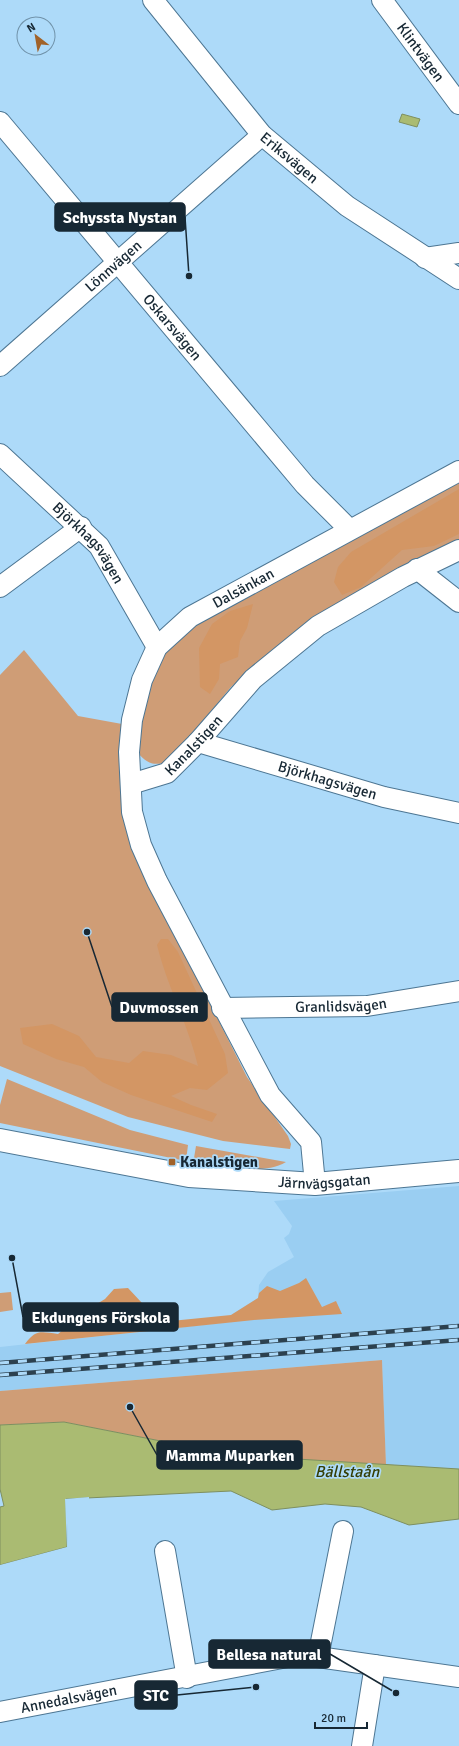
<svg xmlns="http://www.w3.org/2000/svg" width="459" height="1746" viewBox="0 0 459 1746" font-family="Signika,sans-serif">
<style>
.built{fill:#9acef2}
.green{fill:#cf9d76}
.forest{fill:#d39664}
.water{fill:#aabb72;stroke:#7e8f5f}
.pier{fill:#addaf9}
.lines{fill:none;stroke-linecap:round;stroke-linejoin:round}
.street-casing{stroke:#4d7693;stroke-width:22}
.secondary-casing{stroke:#4d7693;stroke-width:24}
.street{stroke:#fff;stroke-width:20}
.secondary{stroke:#fff;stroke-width:22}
.rail-casing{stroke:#2c414f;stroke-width:4.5}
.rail{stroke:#addaf9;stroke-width:3;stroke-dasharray:9;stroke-linecap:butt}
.poi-dot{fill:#a16229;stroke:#addaf9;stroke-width:1.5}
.labels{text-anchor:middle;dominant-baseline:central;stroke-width:3.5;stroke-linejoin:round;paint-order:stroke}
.street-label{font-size:15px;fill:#172834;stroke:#addaf9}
.poi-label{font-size:15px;font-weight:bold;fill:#172834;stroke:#addaf9;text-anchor:start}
.water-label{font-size:16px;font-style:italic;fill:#343e04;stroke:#addaf9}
.leader{fill:none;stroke:#172834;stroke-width:1.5}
.callout-dot{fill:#172834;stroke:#addaf9;stroke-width:1.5}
.callout{fill:#172834;stroke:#172834;stroke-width:1.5}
.callout-label{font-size:16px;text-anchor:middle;font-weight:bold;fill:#fff}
</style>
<rect width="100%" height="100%" fill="#addaf9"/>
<path class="built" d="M 459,1186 L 459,1469 L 386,1465 L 382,1360 L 0,1391 L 0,1347 L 231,1322 L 231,1315 L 258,1298 L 259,1285 L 268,1272 L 294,1257 L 284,1238 L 289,1234 L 292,1226 L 274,1201 Z"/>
<path class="green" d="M 459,483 L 459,541 L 302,628 L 231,687 L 169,762 C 152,766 148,764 137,752 L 138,735 L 157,662 L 182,636 L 205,618 Z
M 24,650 L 78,716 L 122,724 L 138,860 L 247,1077 L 288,1136 L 291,1144 L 290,1149 L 223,1141 L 128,1117 L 0,1066 L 0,675 Z
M 7,1079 L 130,1130 L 188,1145 L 186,1161 L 0,1123 L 0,1105 Z
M 196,1146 L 286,1162 C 269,1172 247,1169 227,1168 L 227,1162 L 194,1158 Z
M 11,1292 L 13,1310 L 0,1312 L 0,1293 Z
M 382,1360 L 386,1465 L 232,1455 L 64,1422 L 0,1425 L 0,1391 Z"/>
<path class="forest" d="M 459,489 L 459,534 L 434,546 L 402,550 L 361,587 L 342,595 L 334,582 L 338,567 L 351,552 Z
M 253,604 L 247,628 L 240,641 L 238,657 L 220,664 L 219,679 L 210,694 L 200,687 L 199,648 L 212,624 L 230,611 Z
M 161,939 L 168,939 L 178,952 L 225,1054 L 228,1073 L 207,1090 L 190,1088 L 171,1096 L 191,1105 L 217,1114 L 212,1122 L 131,1095 L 102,1082 L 84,1067 L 56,1059 L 23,1044 L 20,1028 L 52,1024 L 79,1036 L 96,1057 L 129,1063 L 143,1051 L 171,1055 L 198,1066 C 188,1024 167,986 157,945 Z
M 306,1278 L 322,1307 L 336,1301 L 342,1314 L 254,1320 L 25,1344 C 36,1329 41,1332 58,1334 L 64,1329 L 78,1327 L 85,1311 L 105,1299 L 114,1289 L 128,1288 L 142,1303 L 149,1307 L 151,1323 L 231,1315 L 258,1298 L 259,1293 L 267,1286 L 280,1291 L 299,1283 Z"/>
<path class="water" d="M 402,114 L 420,119 L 417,127 L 399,122 Z
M 64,1422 L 232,1455 L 459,1469 L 459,1519 L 409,1525 L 361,1507 L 325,1504 L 272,1510 L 231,1491 L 66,1499 L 67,1547 L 0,1565 L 0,1507 L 4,1506 L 0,1489 L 0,1425 Z"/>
<path class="pier" d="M 89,1497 L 89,1499 L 67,1501 L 68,1549 L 0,1567 L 0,1565 L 67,1547 L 65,1499 Z"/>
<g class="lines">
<g class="street-casing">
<g id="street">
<path id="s1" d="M 153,0 L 262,135 L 347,206 L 459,279"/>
<path id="s2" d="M 382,0 L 459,104"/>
<path id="s3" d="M 0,122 L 305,485 L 349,529"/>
<path d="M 425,258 L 459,253"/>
<path id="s4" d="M 0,366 L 262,135"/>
<path id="s5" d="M 0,454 L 99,546 L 157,647"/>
<path d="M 417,569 L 459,602"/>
<path d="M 0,587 L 81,527"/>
<path id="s6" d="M 198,742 L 384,797 L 459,813"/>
<path id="s7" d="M 131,784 L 167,773 L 198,742 L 253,679 L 318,626 L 403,577 L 459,550"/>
<path id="s8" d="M 222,1008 L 367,1006 L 459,991"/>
<path id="s9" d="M 315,1184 L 311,1142 L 270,1095 L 157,881 L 141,845 L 132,812 L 129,752 L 132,720 L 142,680 L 157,647 L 190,617 L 459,471"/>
<path d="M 165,1551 L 187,1678"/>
<path d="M 318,1657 L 343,1531"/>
<path id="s10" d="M 0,1712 L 298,1655 L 318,1657 L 459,1677"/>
<path d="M 362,1746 L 375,1665"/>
</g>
</g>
<g class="secondary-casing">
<g id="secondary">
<path id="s11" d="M 0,1140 L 189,1176 L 315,1184 L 459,1171"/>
</g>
</g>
<use href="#street" class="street"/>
<use href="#secondary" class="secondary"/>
<g class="rail-casing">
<path id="rail" d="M 0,1363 L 459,1326
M 0,1375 L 459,1340"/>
</g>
<use href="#rail" class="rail"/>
</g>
<rect class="poi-dot" x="168" y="1158" width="8" height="8" rx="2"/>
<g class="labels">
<g class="street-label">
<text stroke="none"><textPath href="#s2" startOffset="65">Klintvägen</textPath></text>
<text stroke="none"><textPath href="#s1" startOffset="209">Eriksvägen</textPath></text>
<text stroke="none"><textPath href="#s4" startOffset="151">Lönnvägen</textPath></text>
<text stroke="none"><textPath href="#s3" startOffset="268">Oskarsvägen</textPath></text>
<text stroke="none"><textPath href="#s5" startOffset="126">Björkhagsvägen</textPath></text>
<text stroke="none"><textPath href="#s9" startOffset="695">Dalsänkan</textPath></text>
<text stroke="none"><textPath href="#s7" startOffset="76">Kanalstigen</textPath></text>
<text stroke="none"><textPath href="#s6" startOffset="135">Björkhagsvägen</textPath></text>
<text stroke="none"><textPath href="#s8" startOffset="119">Granlidsvägen</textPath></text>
<text stroke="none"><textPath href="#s11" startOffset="328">Järnvägsgatan</textPath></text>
<text stroke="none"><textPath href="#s10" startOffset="70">Annedalsvägen</textPath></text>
</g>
<g class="poi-label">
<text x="180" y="1162">Kanalstigen</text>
</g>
<g class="water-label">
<text x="347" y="1472">Bällstaån</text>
</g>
</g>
<path class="leader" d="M189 276L185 217M87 932L112 1007M12 1258L23 1317M130 1407L157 1455M396 1693L330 1654M256 1687L177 1695"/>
<g class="callout-dot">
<circle cx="189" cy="276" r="4"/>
<circle cx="87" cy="932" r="4"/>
<circle cx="12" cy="1258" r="4"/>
<circle cx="130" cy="1407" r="4"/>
<circle cx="396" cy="1693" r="4"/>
<circle cx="256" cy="1687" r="4"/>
</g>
<g class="callout">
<rect x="55" y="203" width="130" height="28" rx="4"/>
<rect x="112" y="993" width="95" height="28" rx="4"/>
<rect x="23" y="1303" width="155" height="28" rx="4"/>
<rect x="157" y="1441" width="145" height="28" rx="4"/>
<rect x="209" y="1640" width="121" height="28" rx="4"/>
<rect x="135" y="1681" width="42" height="28" rx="4"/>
</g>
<g class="callout-label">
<text x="120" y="223">Schyssta Nystan</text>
<text x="159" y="1013">Duvmossen</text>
<text x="101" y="1323">Ekdungens Förskola</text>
<text x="230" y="1461">Mamma Muparken</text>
<text x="269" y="1660">Bellesa natural</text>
<text x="156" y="1701">STC</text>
</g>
<g transform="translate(36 36) rotate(329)"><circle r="19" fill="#addaf9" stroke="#7193aa"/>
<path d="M0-3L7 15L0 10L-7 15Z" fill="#a16229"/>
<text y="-6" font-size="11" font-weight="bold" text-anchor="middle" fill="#172834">N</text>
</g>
<path d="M315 1722v6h52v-6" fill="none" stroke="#172834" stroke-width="2"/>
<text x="321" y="1722" font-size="12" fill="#172834" stroke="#addaf9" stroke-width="3" paint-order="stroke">20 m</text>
</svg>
